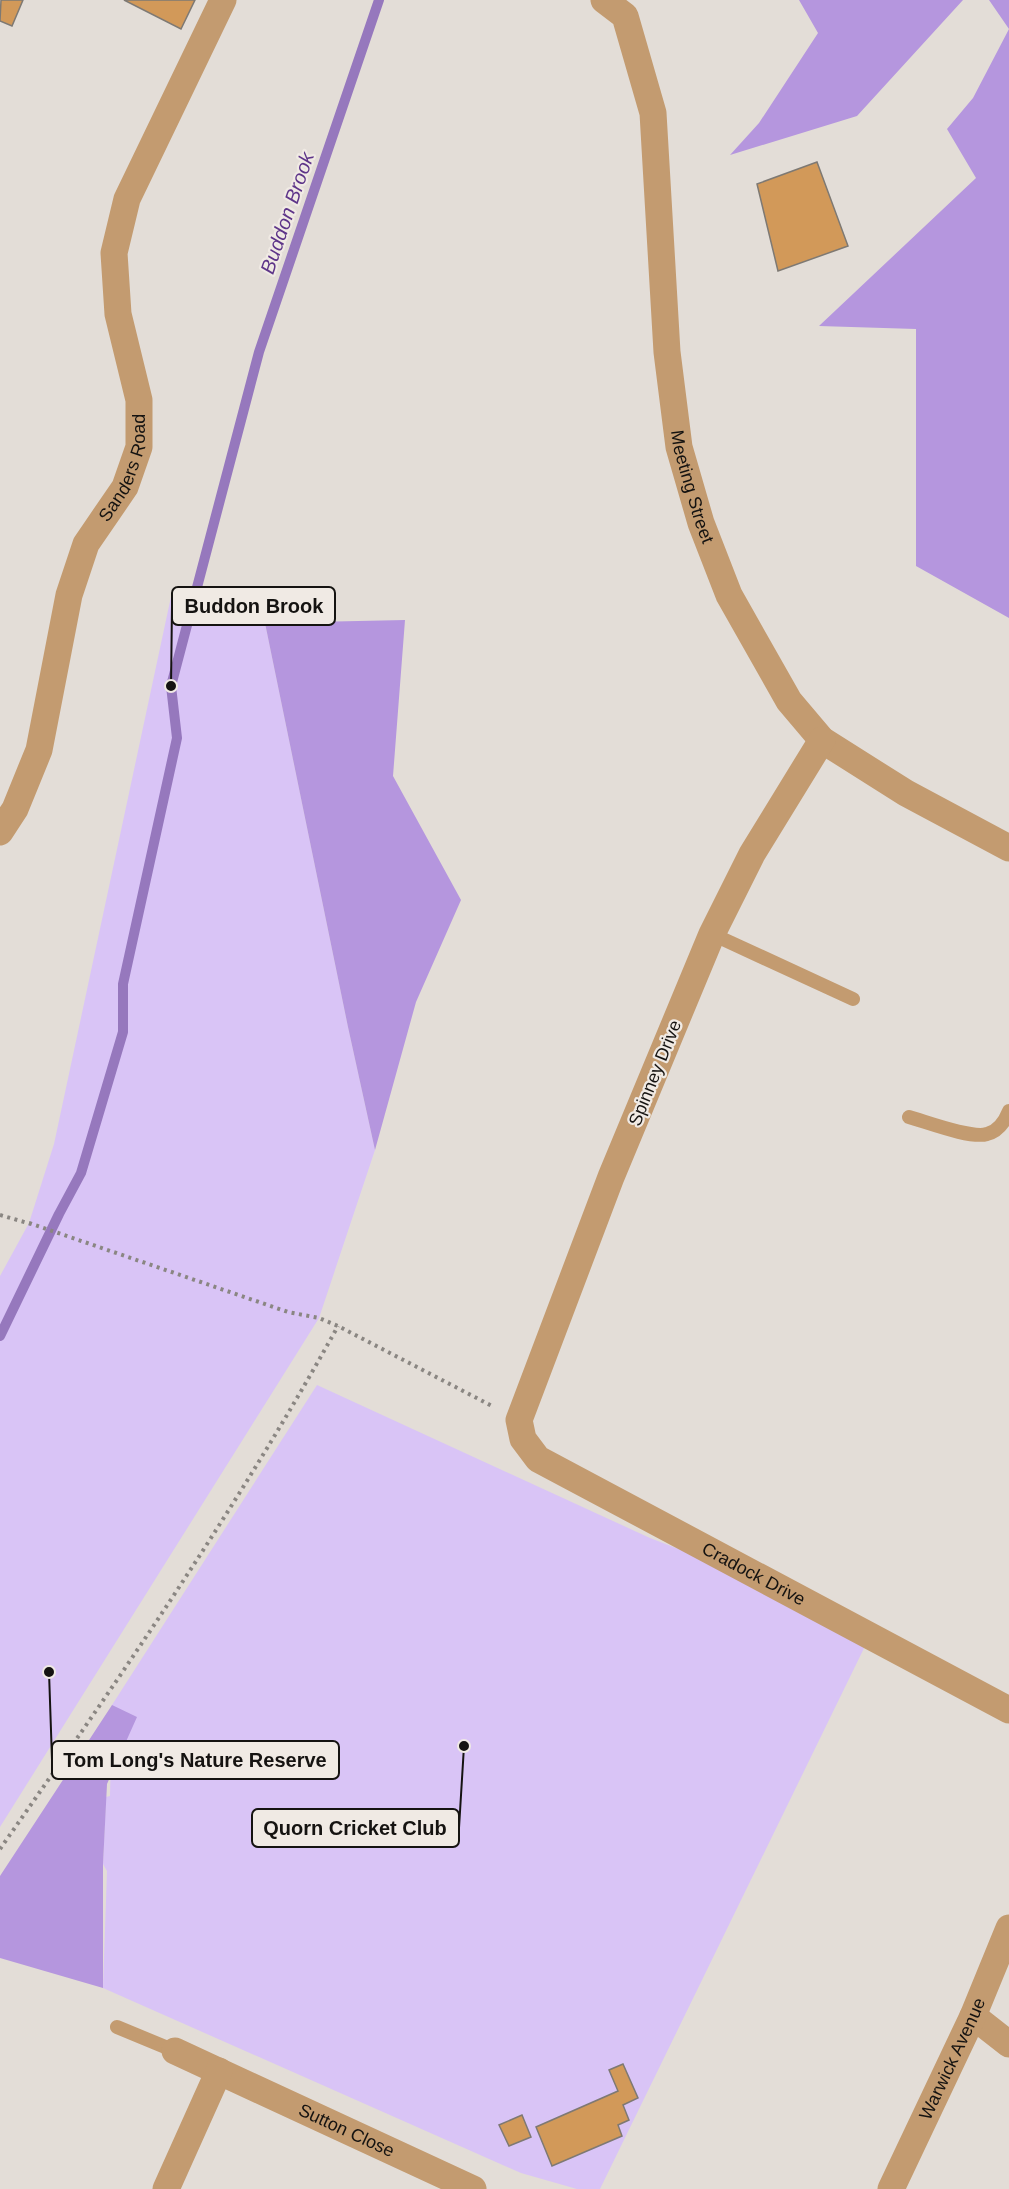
<svg xmlns="http://www.w3.org/2000/svg" width="1009" height="2189" viewBox="0 0 1009 2189" font-family="Helvetica,sans-serif">
<style>
.green{fill:#d9c4f6}
.forest{fill:#b596de}
.lines{fill:none;stroke-linecap:round;stroke-linejoin:round}
.stream{stroke:#9678bd;stroke-width:10}
.building{fill:#d29959;stroke:#7e7973;stroke-width:1.5}
.path{stroke:#8a8682;stroke-width:4;stroke-dasharray:3 4.5;stroke-linecap:butt}
.service{stroke:#c39b70;stroke-width:14}
.minor{stroke:#c39b70;stroke-width:27}
.labels{text-anchor:middle;dominant-baseline:central;stroke-width:4.5;stroke-linejoin:round;paint-order:stroke}
.street-label{font-size:18px;fill:#151311;stroke:#f0eae4}
.water-label{font-size:20px;font-style:italic;fill:#5e3589;stroke:#f0eae4}
.leader{fill:none;stroke:#151311;stroke-width:2}
.callout-dot{fill:#151311;stroke:#f0eae4;stroke-width:2}
.callout{fill:#f0eae4;stroke:#151311;stroke-width:2}
.callout-label{font-size:20px;text-anchor:middle;font-weight:bold;fill:#151311}
</style>
<rect width="100%" height="100%" fill="#e3ddd7"/>
<path class="green" d="M 172,592 L 265,623 L 348,1027 L 375,1150 L 319,1318 L 0,1827 L 0,1276 L 29,1223 L 54,1144 Z
M 317,1385 L 650,1538 L 787,1591 L 869,1638 L 600,2189 L 577,2189 L 521,2173 L 103,1988 L 107,1871 L 103,1864 L 106,1797 L 110,1796 L 112,1705 Z"/>
<path class="forest" d="M 799,0 L 963,0 L 857,116 L 730,155 L 759,123 L 818,33 Z
M 989,0 L 1009,0 L 1009,618 L 916,566 L 916,329 L 819,326 L 976,178 L 947,129 L 973,98 L 1009,29 Z
M 405,620 L 393,776 L 461,900 L 416,1002 L 375,1150 L 348,1027 L 265,623 Z
M 112,1705 L 137,1717 L 107,1784 L 103,1864 L 103,1988 L 0,1958 L 0,1876 Z"/>
<g class="lines">
<path class="stream" d="M 0,1336 L 59,1214 L 81,1173 L 123,1032 L 123,984 L 177,738 L 171,686 L 259,352 L 379,0"/>
</g>
<path class="building" d="M 1,0 L 23,0 L 12,26 L 0,21 Z
M 124,0 L 195,0 L 181,29 Z
M 817,162 L 848,246 L 778,271 L 757,184 Z
M 623,2064 L 638,2098 L 623,2105 L 629,2120 L 618,2125 L 622,2136 L 552,2166 L 536,2127 L 618,2091 L 609,2070 Z
M 522,2115 L 531,2137 L 509,2146 L 499,2125 Z"/>
<g class="lines">
<path class="path" d="M 0,1215 L 31,1224
M 29,1223 L 288,1312 L 319,1318 L 338,1326 L 492,1406
M 0,1849 C 119,1679 238,1507 338,1326"/>
<path class="service" d="M 712,934 L 853,999
M 909,1117 C 927,1122 971,1139 987,1134 C 999,1131 1005,1121 1009,1111
M 117,2027 L 175,2051"/>
<g class="minor">
<path id="s1" d="M 604,0 L 625,16 L 653,113 L 667,352 L 679,447 L 701,523 L 729,595 L 789,701 L 822,740 L 906,793 L 1009,848"/>
<path id="s2" d="M 822,740 L 752,854 L 712,934 L 611,1177 L 519,1420 L 523,1439 L 538,1459 L 1009,1710"/>
<path id="s3" d="M 0,832 L 15,809 L 39,750 L 69,595 L 86,544 L 125,487 L 139,447 L 139,400 L 118,314 L 114,253 L 127,199 L 223,0"/>
<path d="M 973,2016 L 1009,2044"/>
<path id="s4" d="M 175,2051 L 473,2189"/>
<path d="M 166,2189 L 219,2071"/>
<path id="s5" d="M 891,2189 L 973,2016 L 1009,1928"/>
</g>
</g>
<g class="labels">
<g class="street-label">
<text stroke="none"><textPath href="#s3" startOffset="390">Sanders Road</textPath></text>
<text stroke="none"><textPath href="#s1" startOffset="504">Meeting Street</textPath></text>
<text transform="translate(655 1073) rotate(-68)">Spinney Drive</text>
<text stroke="none"><textPath href="#s2" startOffset="1035">Cradock Drive</textPath></text>
<text stroke="none"><textPath href="#s5" startOffset="144">Warwick Avenue</textPath></text>
<text stroke="none"><textPath href="#s4" startOffset="189">Sutton Close</textPath></text>
</g>
<g class="water-label">
<text transform="translate(287 213) rotate(-71)">Buddon Brook</text>
</g>
</g>
<path class="leader" d="M171 686L172 606M49 1672L52 1760M464 1746L459 1828"/>
<g class="callout-dot">
<circle cx="171" cy="686" r="6"/>
<circle cx="49" cy="1672" r="6"/>
<circle cx="464" cy="1746" r="6"/>
</g>
<g class="callout">
<rect x="172" y="587" width="163" height="38" rx="6"/>
<rect x="52" y="1741" width="287" height="38" rx="6"/>
<rect x="252" y="1809" width="207" height="38" rx="6"/>
</g>
<g class="callout-label">
<text x="254" y="613">Buddon Brook</text>
<text x="195" y="1767">Tom Long's Nature Reserve</text>
<text x="355" y="1835">Quorn Cricket Club</text>
</g>
</svg>
